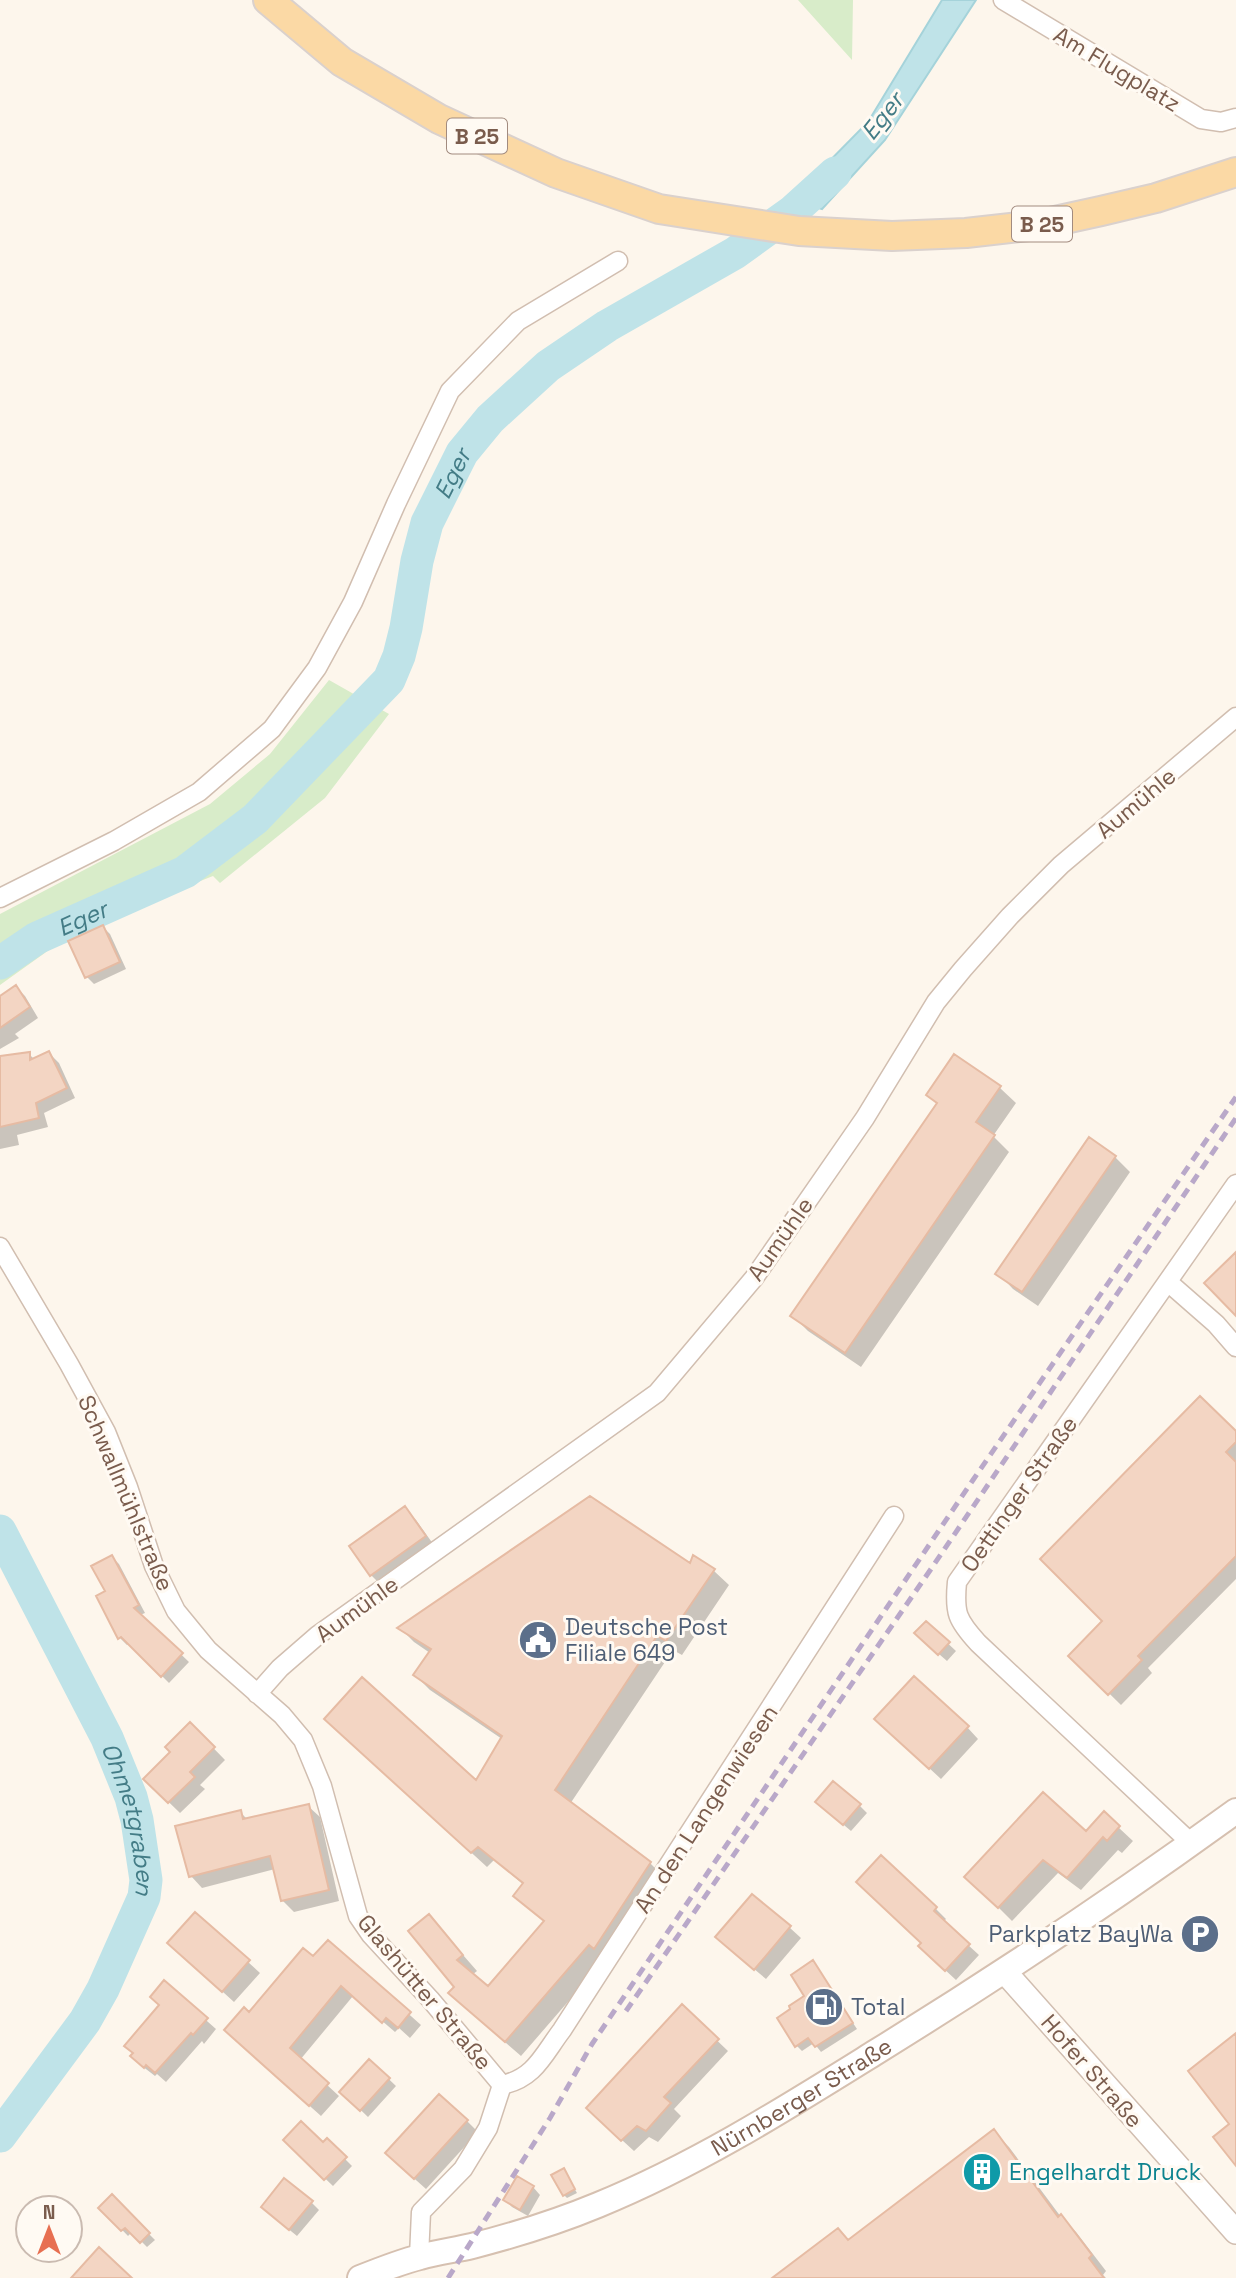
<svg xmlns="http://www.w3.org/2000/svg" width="1236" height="2278" viewBox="0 0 1236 2278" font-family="'Space Grotesk',sans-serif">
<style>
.green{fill:#d8ecc9}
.water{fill:#bfe3e8;stroke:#a5d3da;stroke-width:2}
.shadow{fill:#0003}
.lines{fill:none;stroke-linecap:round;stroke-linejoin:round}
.river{stroke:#bfe3e8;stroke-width:33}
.building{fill:#f3d5c3;stroke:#e6bba3;stroke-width:2}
.minor-casing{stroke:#d1beb0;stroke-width:21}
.tertiary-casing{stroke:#d1beb0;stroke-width:26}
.secondary-casing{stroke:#d6c0b0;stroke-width:28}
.primary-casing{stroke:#dad1cd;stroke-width:32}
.minor{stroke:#fff;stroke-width:18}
.tertiary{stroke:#fff;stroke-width:23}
.secondary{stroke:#fff;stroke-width:24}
.primary{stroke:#fbd9a5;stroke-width:28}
.rail{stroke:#b9a8c9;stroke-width:5;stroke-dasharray:10 7;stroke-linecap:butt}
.labels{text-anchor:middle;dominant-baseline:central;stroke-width:6;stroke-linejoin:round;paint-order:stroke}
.shield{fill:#fffaf3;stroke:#a28b7f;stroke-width:2}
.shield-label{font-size:21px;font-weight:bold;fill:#7a5c4d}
.street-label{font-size:23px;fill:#7a5c4d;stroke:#fffaf3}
.service-label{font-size:23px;fill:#4e5e75;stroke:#fffaf3;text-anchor:start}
.culture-label{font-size:23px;fill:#0d838f;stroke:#fffaf3;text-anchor:start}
.water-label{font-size:24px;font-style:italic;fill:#437c86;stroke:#fffaf3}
</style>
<rect width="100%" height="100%" fill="#fdf6ec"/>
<path class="green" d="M 798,0 L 853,0 L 852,60 Z
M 329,680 L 389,714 L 325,798 L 220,883 L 213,876 L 77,930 L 0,985 L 0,914 L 210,804 L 270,754 Z"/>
<path class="water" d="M 942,0 L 976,0 L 885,140 L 822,209 L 792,199 L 868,122 Z"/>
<path class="shadow" d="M 103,927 L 110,934 L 126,969 L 94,984 L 87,977 Z
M 16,987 L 25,996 L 38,1018 L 15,1034 L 19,1038 L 0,1049 L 0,999 Z
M 49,1053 L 59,1063 L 75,1098 L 44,1113 L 48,1127 L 17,1135 L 19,1145 L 0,1149 L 0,1057 L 29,1054 L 35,1060 Z
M 954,1056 L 1000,1088 L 1016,1103 L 993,1136 L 1009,1152 L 861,1367 L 808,1331 L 793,1316 L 938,1105 L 928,1095 Z
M 1115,1157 L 1130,1172 L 1038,1306 L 1013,1289 L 998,1273 Z
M 1236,1434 L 1236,1579 L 1148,1668 L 1152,1673 L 1121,1705 L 1071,1656 L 1105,1621 Z
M 405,1509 L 416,1520 L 436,1548 L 382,1586 L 371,1575 Z
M 112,1557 L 119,1564 L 145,1613 L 140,1615 L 189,1662 L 169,1683 L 129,1643 L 127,1645 L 120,1638 L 99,1597 L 108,1592 Z
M 691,1565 L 714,1571 L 729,1585 L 682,1655 L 673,1650 L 570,1804 L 650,1863 L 665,1878 L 605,1959 L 521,2056 L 466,2008 L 429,1916 L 477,1971 L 472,1975 L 488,1988 L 545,1922 L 515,1895 L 524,1885 L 494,1860 L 487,1867 L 341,1733 L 476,1783 L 502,1739 L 430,1690 L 415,1675 L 430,1653 L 414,1642 L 400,1628 Z
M 926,1623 L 956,1651 L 947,1661 L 924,1641 Z
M 190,1724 L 225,1760 L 200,1785 L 205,1789 L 180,1813 L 145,1779 L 172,1752 Z
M 967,1727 L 978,1739 L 941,1779 L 888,1730 Z
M 308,1806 L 320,1817 L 339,1901 L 294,1912 L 282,1900 L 275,1869 L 202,1888 L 191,1876 L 240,1812 L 248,1820 Z
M 860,1806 L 867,1813 L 851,1831 L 825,1809 Z
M 1104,1814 L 1133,1841 L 1122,1853 L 1118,1850 L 1081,1890 L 1058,1873 L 1012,1921 L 967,1876 L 1086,1833 Z
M 881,1858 L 936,1909 L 946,1919 L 943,1922 L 979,1955 L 956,1980 L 930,1956 Z
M 195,1914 L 260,1973 L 234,2002 L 181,1954 Z
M 789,1927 L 801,1938 L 766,1979 L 729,1948 Z
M 328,1942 L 421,2025 L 410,2038 L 399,2028 L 395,2032 L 353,1996 L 300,2060 L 339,2096 L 321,2116 L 237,2041 L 249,2014 L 313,1958 Z
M 813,1963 L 857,2029 L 821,2052 L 814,2043 L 802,2051 L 796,2045 L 793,2010 L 807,1997 Z
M 164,1983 L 216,2029 L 204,2044 L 202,2041 L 166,2082 L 157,2074 L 155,2076 L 142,2066 L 161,2006 Z
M 682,2007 L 728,2051 L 674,2109 L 681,2116 L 658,2142 L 649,2137 L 634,2151 L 600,2120 Z
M 370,2061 L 396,2086 L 368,2117 L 342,2092 Z
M 467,2121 L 478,2132 L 426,2189 L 398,2164 Z
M 994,2132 L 1009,2147 L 1061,2217 L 1076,2232 L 1106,2271 L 1103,2275 L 1106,2278 L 775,2278 L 849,2242 Z
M 285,2140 L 323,2145 L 327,2141 L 352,2166 L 333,2186 Z
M 566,2174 L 577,2193 L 567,2198 L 564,2195 Z
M 533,2187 L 540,2195 L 528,2216 L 512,2207 L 505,2200 Z
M 112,2197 L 155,2240 L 147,2247 L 132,2232 L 128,2236 L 101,2208 Z
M 311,2202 L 319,2210 L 297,2236 L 270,2214 Z"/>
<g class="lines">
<g class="river">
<path id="s1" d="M 0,963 L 37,938 L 185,872 L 255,819 L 389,680 L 399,656 L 406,628 L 417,561 L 427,523 L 462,453 L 490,419 L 548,366 L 607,326 L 735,253 L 793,211 L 835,173"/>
<path id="s2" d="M 0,1531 L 107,1738 L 131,1797 L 137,1820 L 146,1880 L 144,1897 L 103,1989 L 85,2021 L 0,2136"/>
</g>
</g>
<path class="building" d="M 103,925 L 120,962 L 85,978 L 68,941 Z
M 16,985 L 30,1007 L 0,1028 L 0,996 Z
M 49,1051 L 67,1088 L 36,1103 L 39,1118 L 0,1127 L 0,1056 L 30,1052 L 30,1060 Z
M 954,1054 L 1001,1086 L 976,1122 L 995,1135 L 845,1353 L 790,1316 L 937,1103 L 926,1095 Z
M 1089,1137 L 1116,1156 L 1022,1292 L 995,1274 Z
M 1236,1252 L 1236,1316 L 1204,1283 Z
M 1200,1396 L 1236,1431 L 1236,1442 L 1226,1452 L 1236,1462 L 1236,1556 L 1138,1656 L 1142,1660 L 1108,1695 L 1068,1656 L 1102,1621 L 1040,1559 Z
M 590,1496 L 690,1563 L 693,1555 L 715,1569 L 666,1641 L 657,1636 L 555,1790 L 651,1862 L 594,1949 L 589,1945 L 505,2042 L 448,1993 L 454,1987 L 408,1931 L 429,1914 L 463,1955 L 457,1960 L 488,1986 L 544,1921 L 513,1896 L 523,1883 L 478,1847 L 471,1853 L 324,1719 L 362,1677 L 476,1780 L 502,1736 L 413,1675 L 431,1649 L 397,1628 Z
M 405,1506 L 426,1536 L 370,1576 L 349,1546 Z
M 112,1555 L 139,1605 L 134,1608 L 183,1653 L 161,1677 L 121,1637 L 118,1639 L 96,1596 L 105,1591 L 91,1566 Z
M 926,1621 L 950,1642 L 938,1655 L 914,1633 Z
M 914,1676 L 969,1726 L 929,1769 L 874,1719 Z
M 190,1722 L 215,1747 L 190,1772 L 195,1777 L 168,1803 L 143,1779 L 170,1752 L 165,1747 Z
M 833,1781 L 861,1804 L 843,1825 L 815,1802 Z
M 1043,1792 L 1086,1831 L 1104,1811 L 1120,1826 L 1107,1841 L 1103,1837 L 1067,1878 L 1043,1860 L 998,1908 L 964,1877 Z
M 309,1804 L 329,1890 L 281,1901 L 270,1856 L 189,1877 L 175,1826 L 241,1810 L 243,1819 Z
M 881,1855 L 937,1907 L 934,1911 L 970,1944 L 945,1971 L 918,1946 L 921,1943 L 856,1882 Z
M 752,1894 L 791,1926 L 754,1970 L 715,1937 Z
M 195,1912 L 250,1960 L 222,1992 L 167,1943 Z
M 328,1940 L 411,2012 L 398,2028 L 386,2018 L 382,2023 L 341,1986 L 290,2048 L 329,2083 L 309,2106 L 224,2030 L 244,2007 L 249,2012 L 303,1948 L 313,1956 Z
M 813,1960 L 853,2023 L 815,2047 L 808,2038 L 795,2047 L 777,2018 L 790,2009 L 789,2006 L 804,1996 L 791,1975 Z
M 164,1980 L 208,2018 L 193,2035 L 191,2033 L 155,2073 L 146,2065 L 144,2068 L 130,2056 L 133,2053 L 124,2046 L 159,2005 L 150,1997 Z
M 682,2004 L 719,2039 L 664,2097 L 671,2103 L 646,2131 L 637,2126 L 621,2141 L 586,2108 Z
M 1236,2033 L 1236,2166 L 1213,2137 L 1229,2124 L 1188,2071 Z
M 369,2059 L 390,2078 L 360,2111 L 339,2092 Z
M 439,2094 L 468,2120 L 414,2179 L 385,2153 Z
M 301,2121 L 323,2142 L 327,2138 L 347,2157 L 324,2180 L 283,2140 Z
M 994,2129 L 1058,2217 L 1061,2214 L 1092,2255 L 1089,2258 L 1104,2278 L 772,2278 L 838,2228 L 848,2240 Z
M 564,2168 L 575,2189 L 563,2196 L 551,2175 Z
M 517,2176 L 534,2186 L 520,2210 L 503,2200 Z
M 284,2178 L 313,2201 L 289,2230 L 261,2207 Z
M 112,2194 L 150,2233 L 140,2243 L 125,2228 L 121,2231 L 98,2208 Z
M 99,2247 L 132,2278 L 71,2278 Z"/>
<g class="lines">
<g class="minor-casing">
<path id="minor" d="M 1003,0 L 1201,119 L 1221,122 L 1236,118
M 0,898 L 114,841 L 199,792 L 272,729 L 317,668 L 353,602 L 396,504 L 450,391 L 518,321 L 618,261
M 0,1247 L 69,1364 L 106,1432 L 128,1487 L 154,1566 L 176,1611 L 208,1650 L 282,1715 L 303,1740 L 322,1786 L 358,1916 L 371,1935 L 430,1999 L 502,2085 L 488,2128 L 463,2169 L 421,2212 L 419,2257
M 1168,1282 L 1216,1324 L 1236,1347
M 257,1694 L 280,1668 L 318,1635 L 657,1393 L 754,1278 L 865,1118 L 936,1002 L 963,969 L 1010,916 L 1061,865 L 1236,717
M 1191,1843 L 978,1643 C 957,1620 954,1613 957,1582 L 1236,1184
M 502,2085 C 535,2078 543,2055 562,2030 L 894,1516"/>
</g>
<g class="tertiary-casing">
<path id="tertiary" d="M 1005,1972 L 1236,2232"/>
</g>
<g class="secondary-casing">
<g id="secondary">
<path id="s3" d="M 360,2278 C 380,2270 400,2262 420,2257 C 437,2252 455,2250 472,2246 C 515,2235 557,2222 598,2205 C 696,2165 786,2108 876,2052 C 999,1976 1119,1896 1236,1811"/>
</g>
</g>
<g class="primary-casing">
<path id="primary" d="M 268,0 L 342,62 L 439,119 L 556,173 L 659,209 L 799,231 L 892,236 L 966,233 L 1037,225 L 1101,211 L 1156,198 L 1236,172"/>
</g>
<use href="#minor" class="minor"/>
<use href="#tertiary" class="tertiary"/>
<use href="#secondary" class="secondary"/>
<use href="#primary" class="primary"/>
<path class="rail" d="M 626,2011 L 931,1569 L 1236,1118
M 448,2278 L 550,2118 L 592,2044 L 973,1480 L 1236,1097"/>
</g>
<defs>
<g id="civic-disc" transform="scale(2.0125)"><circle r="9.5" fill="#5c6f8a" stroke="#fffaf3"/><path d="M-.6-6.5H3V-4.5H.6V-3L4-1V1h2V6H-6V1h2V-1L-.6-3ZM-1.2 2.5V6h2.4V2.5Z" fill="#fff"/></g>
<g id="parking-disc" transform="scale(2.0125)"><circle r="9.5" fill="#5c6f8a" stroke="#fffaf3"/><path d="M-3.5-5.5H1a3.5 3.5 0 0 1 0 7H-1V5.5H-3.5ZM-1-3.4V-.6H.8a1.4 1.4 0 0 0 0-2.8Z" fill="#fff"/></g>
<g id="fuel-disc" transform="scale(2.0125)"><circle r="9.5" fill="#5c6f8a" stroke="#fffaf3"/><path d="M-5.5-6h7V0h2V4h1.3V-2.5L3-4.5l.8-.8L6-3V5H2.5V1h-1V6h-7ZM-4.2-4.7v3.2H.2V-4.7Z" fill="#fff"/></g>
<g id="building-disc" transform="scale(2.0125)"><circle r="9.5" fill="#0f9aa8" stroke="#fffaf3"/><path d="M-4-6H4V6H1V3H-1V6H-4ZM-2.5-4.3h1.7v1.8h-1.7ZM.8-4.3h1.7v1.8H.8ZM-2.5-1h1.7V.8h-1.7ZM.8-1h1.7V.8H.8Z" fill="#fff"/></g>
</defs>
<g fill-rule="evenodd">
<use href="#civic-disc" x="538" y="1640"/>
<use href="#parking-disc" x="1200" y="1934"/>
<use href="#fuel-disc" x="824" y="2007"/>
<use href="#building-disc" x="982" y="2172"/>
</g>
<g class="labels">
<g class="shield">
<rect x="447" y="118.5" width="60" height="35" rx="5"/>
<rect x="1012" y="206.5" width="60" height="35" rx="5"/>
</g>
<g class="shield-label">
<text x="477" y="136">B 25</text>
<text x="1042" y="224">B 25</text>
</g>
<g class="street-label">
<text transform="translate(1117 69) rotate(31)">Am Flugplatz</text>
<text transform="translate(1136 803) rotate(-40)">Aumühle</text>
<text transform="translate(780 1239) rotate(-55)">Aumühle</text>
<text transform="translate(126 1493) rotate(67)">Schwallmühlstraße</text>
<text transform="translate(1019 1494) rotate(-55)">Oettinger Straße</text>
<text transform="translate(357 1609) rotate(-36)">Aumühle</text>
<text transform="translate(706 1809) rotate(-57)">An den Langenwiesen</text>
<text transform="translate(425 1992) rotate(50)">Glashütter Straße</text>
<text transform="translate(1092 2071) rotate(49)">Hofer Straße</text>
<text stroke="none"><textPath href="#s3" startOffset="480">Nürnberger Straße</textPath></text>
</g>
<g class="service-label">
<text x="565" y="1627">Deutsche Post<tspan x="565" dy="26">Filiale 649</tspan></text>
<text x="1173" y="1934" text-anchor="end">Parkplatz BayWa</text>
<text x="851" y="2007">Total</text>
</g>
<g class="culture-label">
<text x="1009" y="2172">Engelhardt Druck</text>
</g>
<g class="water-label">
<text transform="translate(882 116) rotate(-52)">Eger</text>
<text stroke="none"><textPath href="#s1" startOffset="705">Eger</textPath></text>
<text stroke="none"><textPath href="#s1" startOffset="94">Eger</textPath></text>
<text stroke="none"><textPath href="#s2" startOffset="318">Ohmetgraben</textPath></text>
</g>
</g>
<g transform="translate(49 2229)"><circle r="33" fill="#fffaf3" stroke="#cabbb1" stroke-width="2"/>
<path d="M0-5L12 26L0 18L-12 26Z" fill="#e76f51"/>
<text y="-10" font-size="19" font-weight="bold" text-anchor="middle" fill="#7a5c4d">N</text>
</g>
</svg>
